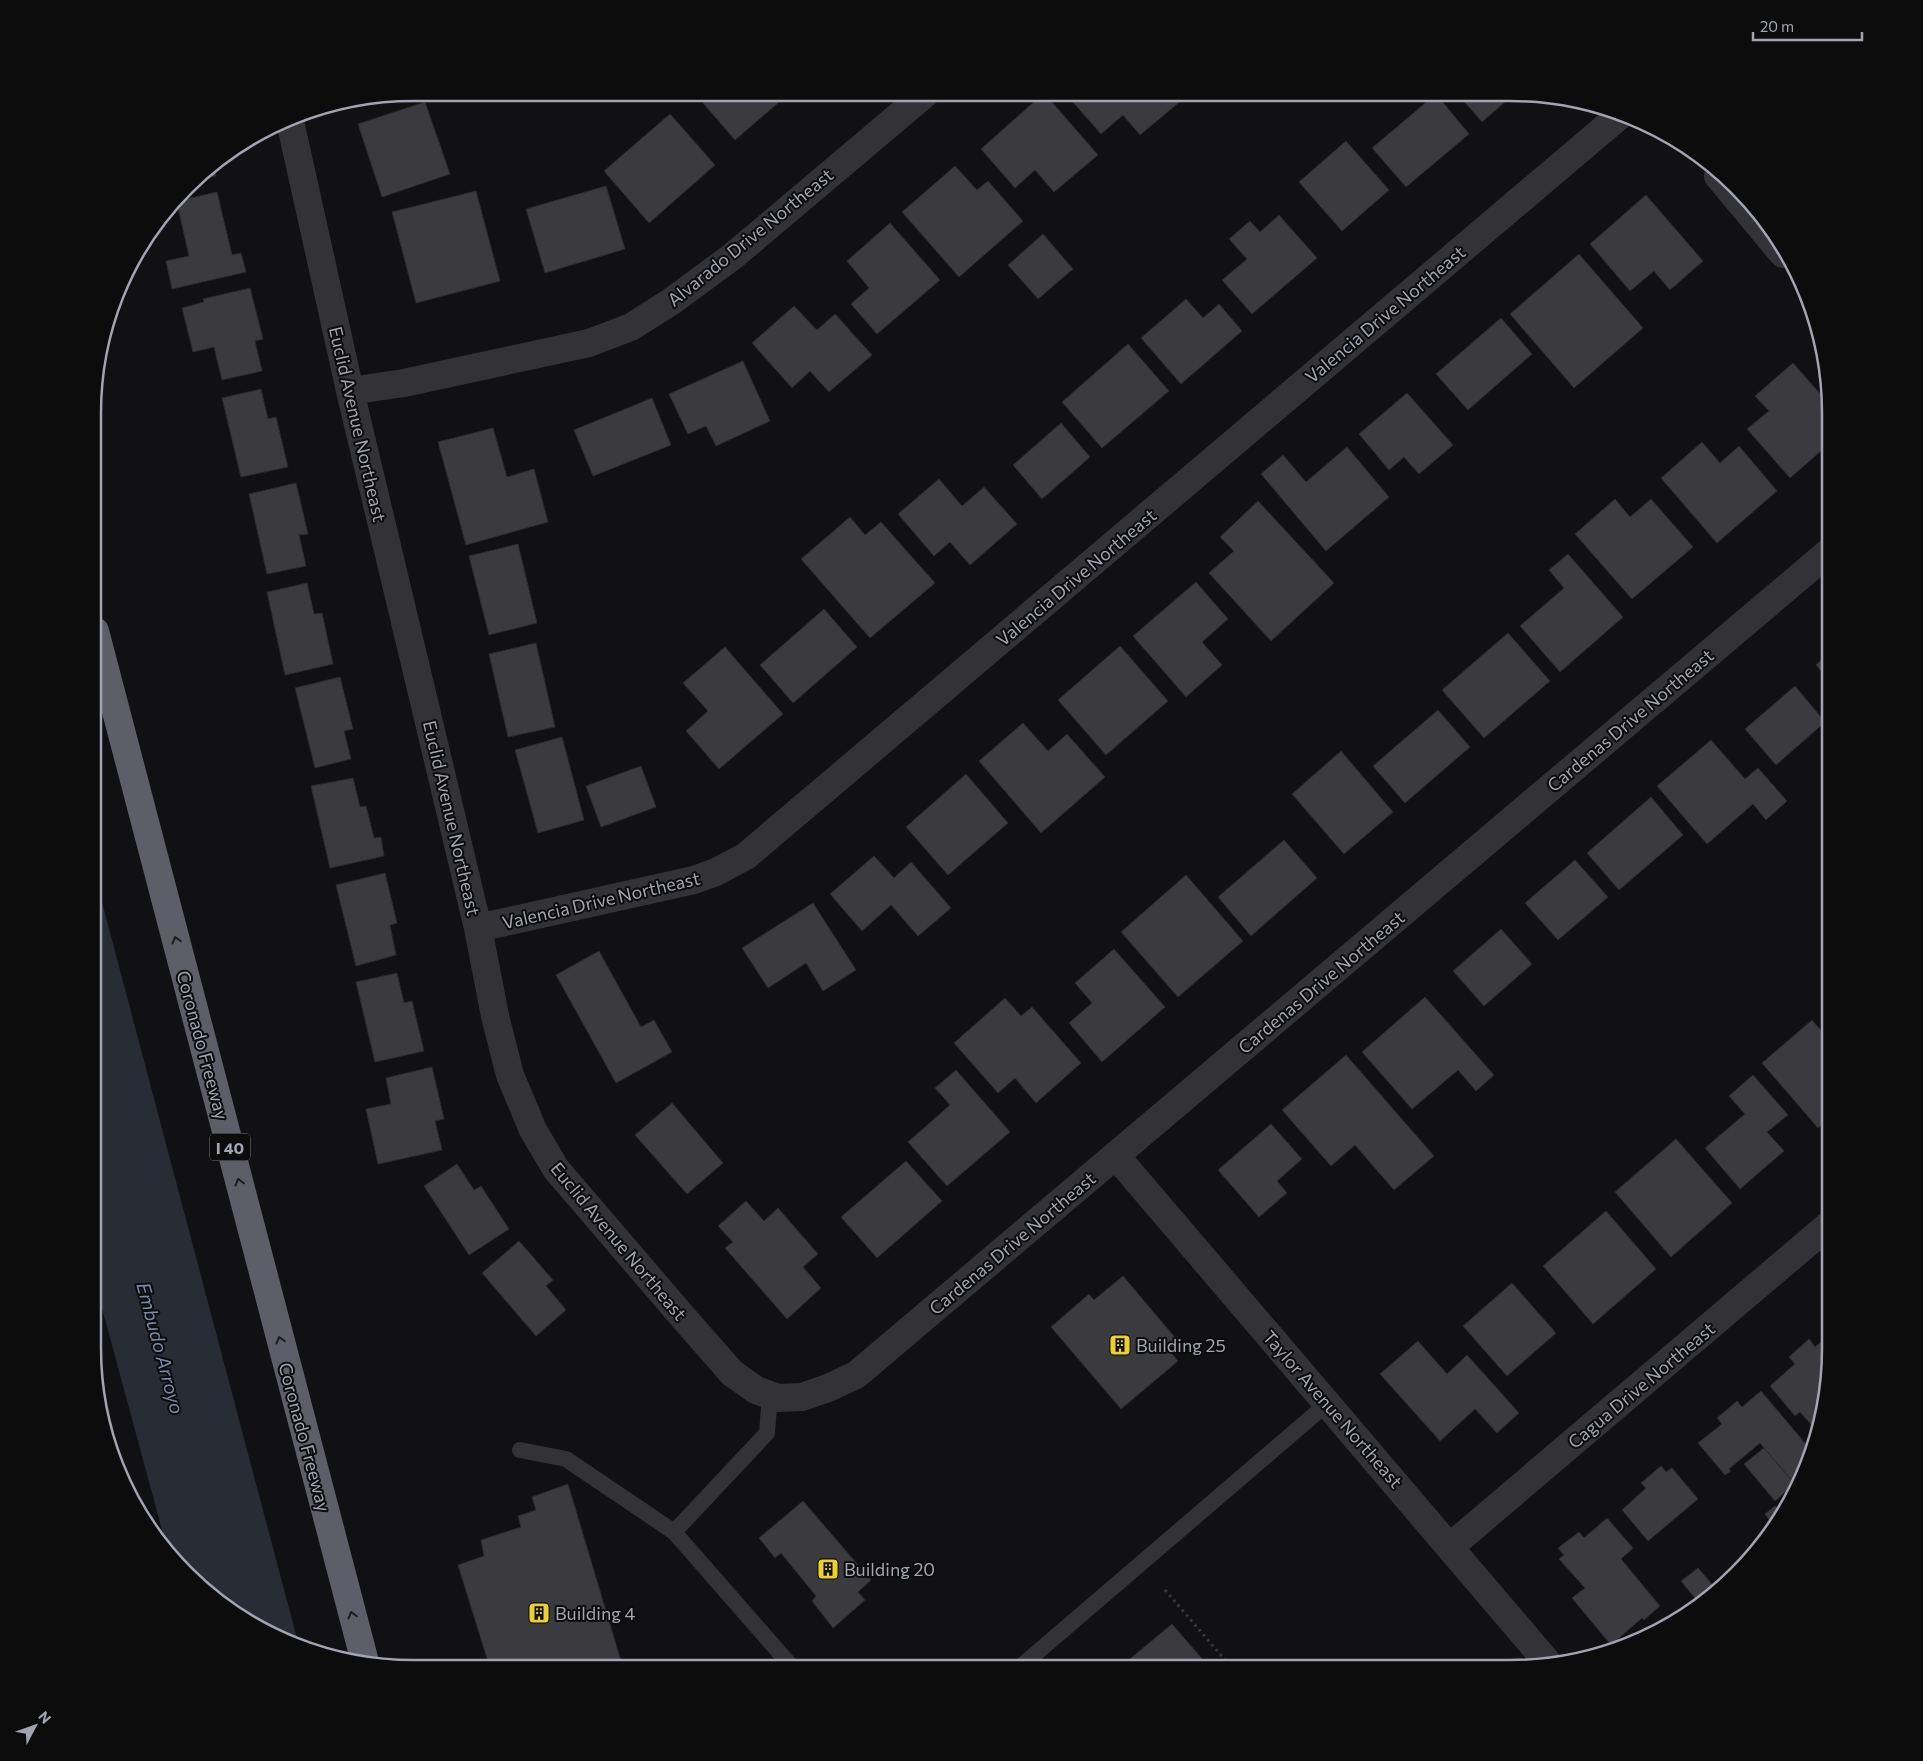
<svg xmlns="http://www.w3.org/2000/svg" width="1923" height="1761" viewBox="0 0 1923 1761" font-family="Commissioner,sans-serif">
<style>
.water{fill:#282c35}
.building{fill:#3b3a3f;stroke:#2b2b2e}
.lines{fill:none;stroke-linecap:round;stroke-linejoin:round}
.path{stroke:#38383e;stroke-width:3;stroke-dasharray:2.5 4;stroke-linecap:butt}
.lane{stroke:#323237;stroke-width:16}
.street{stroke:#323237;stroke-width:28}
.highway{stroke:#5e5e68;stroke-width:28}
.oneway{stroke:#1c1c1f}
.labels{text-anchor:middle;dominant-baseline:central;stroke-width:4;stroke-linejoin:round;paint-order:stroke}
.shield{fill:#0c0c0d;stroke:#757680;stroke-width:1}
.shield-label{font-size:16px;font-weight:bold;fill:#a2a4b2}
.street-label{font-size:18px;fill:#a2a4b2;stroke:#0c0c0d}
.poi-label{font-size:18px;fill:#a2a4b2;stroke:#0c0c0d;text-anchor:start}
.water-label{font-size:19px;font-style:italic;fill:#798bad;stroke:#0c0c0d}
.rim{fill:none;stroke:#a2a4b2;stroke-width:2.5}
</style>
<rect width="100%" height="100%" fill="#111012"/>
<path class="water" d="M 94,872 L 299,1646 L 271,1636 L 172,1559 L 168,1552 L 93,1275 Z"/>
<path class="building" d="M 715,93 L 781,93 L 785,97 L 735,140 L 703,103 Z
M 1044,93 L 1098,155 L 1054,192 L 1035,170 L 1015,188 L 981,149 Z
M 1065,93 L 1178,93 L 1183,99 L 1140,135 L 1123,115 L 1101,134 Z
M 1457,93 L 1515,93 L 1482,122 Z
M 1436,94 L 1469,134 L 1406,187 L 1372,148 Z
M 425,102 L 450,174 L 382,197 L 358,124 Z
M 670,114 L 715,165 L 649,223 L 604,171 Z
M 1346,141 L 1389,190 L 1342,231 L 1299,182 Z
M 213,165 L 216,176 L 195,181 L 202,172 Z
M 955,166 L 977,190 L 988,181 L 1023,221 L 959,277 L 902,212 Z
M 606,186 L 625,249 L 545,273 L 526,209 Z
M 476,191 L 500,281 L 416,303 L 392,212 Z
M 217,192 L 232,255 L 241,253 L 246,272 L 172,289 L 166,261 L 189,256 L 177,203 L 178,201 Z
M 1646,195 L 1703,261 L 1670,290 L 1654,271 L 1630,291 L 1590,244 Z
M 1279,215 L 1317,258 L 1252,314 L 1222,280 L 1247,259 L 1229,239 L 1250,221 L 1260,232 Z
M 890,223 L 940,280 L 877,334 L 851,304 L 869,288 L 847,261 Z
M 1043,234 L 1073,269 L 1038,299 L 1008,265 Z
M 1579,254 L 1643,328 L 1574,388 L 1510,314 Z
M 250,288 L 263,339 L 255,341 L 262,371 L 222,380 L 214,347 L 193,352 L 182,308 L 204,302 L 203,299 Z
M 1186,299 L 1203,318 L 1219,304 L 1242,331 L 1181,384 L 1141,338 Z
M 794,306 L 817,330 L 835,314 L 872,355 L 829,392 L 810,371 L 792,388 L 752,343 Z
M 1501,318 L 1532,354 L 1468,410 L 1436,374 Z
M 1128,344 L 1169,391 L 1102,448 L 1062,402 Z
M 743,361 L 770,421 L 716,446 L 706,426 L 688,434 L 669,394 Z
M 1793,363 L 1830,405 L 1830,443 L 1790,478 L 1747,429 L 1769,411 L 1755,396 Z
M 261,389 L 268,419 L 276,417 L 288,467 L 241,477 L 222,398 Z
M 1407,393 L 1453,445 L 1419,474 L 1404,457 L 1389,470 L 1359,434 Z
M 652,398 L 671,445 L 593,476 L 574,430 Z
M 1061,423 L 1090,457 L 1042,499 L 1013,465 Z
M 493,428 L 507,477 L 534,469 L 548,522 L 466,545 L 438,442 Z
M 1702,442 L 1720,463 L 1739,446 L 1777,491 L 1717,543 L 1661,478 Z
M 1347,447 L 1389,497 L 1326,551 L 1261,474 L 1283,455 L 1306,482 Z
M 939,479 L 962,506 L 984,487 L 1017,524 L 970,565 L 950,542 L 934,556 L 898,514 Z
M 296,483 L 308,534 L 299,535 L 306,566 L 267,574 L 249,494 Z
M 1615,499 L 1630,517 L 1651,499 L 1693,547 L 1632,599 L 1575,534 Z
M 1258,501 L 1334,583 L 1271,641 L 1209,573 L 1234,551 L 1220,537 Z
M 850,517 L 865,535 L 881,522 L 935,583 L 870,638 L 801,559 Z
M 518,544 L 537,623 L 489,635 L 469,556 Z
M 1568,554 L 1623,617 L 1560,672 L 1520,626 L 1564,588 L 1549,570 Z
M 1196,582 L 1228,619 L 1202,642 L 1222,665 L 1186,697 L 1133,636 Z
M 307,583 L 314,614 L 322,613 L 333,664 L 285,675 L 267,592 Z
M 824,609 L 857,647 L 793,703 L 760,665 Z
M 1508,633 L 1550,681 L 1484,738 L 1442,690 Z
M 536,643 L 555,727 L 508,737 L 489,654 Z
M 1120,646 L 1168,701 L 1106,755 L 1058,700 Z
M 725,647 L 783,714 L 719,769 L 686,731 L 708,711 L 683,683 Z
M 1830,652 L 1830,681 L 1816,665 Z
M 340,677 L 353,729 L 344,731 L 351,759 L 315,768 L 295,688 Z
M 1795,686 L 1825,722 L 1776,765 L 1745,729 Z
M 1438,710 L 1470,747 L 1405,803 L 1373,766 Z
M 1023,723 L 1048,751 L 1067,734 L 1105,777 L 1041,833 L 979,761 Z
M 562,737 L 584,820 L 538,833 L 515,750 Z
M 1711,740 L 1745,779 L 1758,768 L 1787,801 L 1766,820 L 1753,804 L 1707,844 L 1657,786 Z
M 1341,751 L 1393,812 L 1344,854 L 1292,794 Z
M 641,766 L 656,807 L 601,827 L 586,786 Z
M 966,774 L 1008,823 L 948,875 L 906,827 Z
M 353,778 L 360,807 L 366,806 L 374,838 L 381,837 L 384,856 L 330,868 L 311,786 Z
M 1651,797 L 1683,835 L 1619,890 L 1587,853 Z
M 1284,840 L 1317,878 L 1251,936 L 1218,897 Z
M 874,856 L 894,878 L 911,862 L 951,908 L 918,936 L 891,905 L 862,931 L 830,894 Z
M 1575,860 L 1608,897 L 1558,940 L 1525,903 Z
M 385,873 L 397,923 L 390,925 L 396,955 L 356,966 L 336,885 Z
M 1186,875 L 1243,941 L 1178,997 L 1121,932 Z
M 813,903 L 856,970 L 823,991 L 806,963 L 768,988 L 742,948 Z
M 1501,929 L 1532,964 L 1484,1006 L 1453,971 Z
M 1114,949 L 1165,1007 L 1102,1062 L 1069,1023 L 1092,1003 L 1075,983 Z
M 599,951 L 641,1027 L 654,1020 L 672,1052 L 616,1083 L 556,975 Z
M 397,973 L 404,1003 L 412,1001 L 424,1051 L 375,1062 L 356,982 Z
M 1425,997 L 1494,1075 L 1476,1091 L 1458,1070 L 1412,1109 L 1362,1052 Z
M 1005,998 L 1021,1016 L 1032,1007 L 1081,1063 L 1036,1103 L 1015,1078 L 998,1093 L 954,1043 Z
M 1812,1020 L 1830,1041 L 1830,1118 L 1818,1128 L 1762,1063 Z
M 1346,1055 L 1434,1156 L 1394,1190 L 1355,1145 L 1331,1166 L 1282,1110 Z
M 432,1067 L 444,1119 L 435,1121 L 442,1150 L 378,1164 L 366,1109 L 391,1104 L 386,1078 Z
M 956,1070 L 1010,1132 L 947,1186 L 908,1142 L 950,1105 L 935,1088 Z
M 1753,1075 L 1788,1115 L 1767,1132 L 1784,1151 L 1740,1189 L 1705,1148 L 1745,1114 L 1729,1096 Z
M 672,1103 L 723,1163 L 687,1194 L 635,1135 Z
M 1271,1124 L 1302,1159 L 1277,1181 L 1287,1193 L 1259,1217 L 1218,1170 Z
M 1676,1139 L 1732,1203 L 1671,1257 L 1615,1192 Z
M 906,1161 L 942,1201 L 877,1258 L 841,1217 Z
M 457,1164 L 474,1190 L 481,1186 L 509,1229 L 469,1255 L 424,1186 Z
M 746,1201 L 764,1221 L 778,1208 L 818,1254 L 803,1267 L 821,1288 L 787,1319 L 725,1248 L 733,1242 L 718,1226 Z
M 1606,1211 L 1656,1269 L 1593,1324 L 1543,1266 Z
M 519,1241 L 553,1280 L 546,1286 L 566,1310 L 536,1336 L 482,1273 Z
M 1123,1276 L 1178,1341 L 1168,1349 L 1178,1361 L 1121,1409 L 1051,1327 L 1089,1294 L 1094,1300 Z
M 1512,1283 L 1556,1333 L 1507,1376 L 1463,1326 Z
M 1830,1334 L 1830,1348 L 1819,1433 L 1800,1412 L 1795,1416 L 1770,1386 L 1795,1364 L 1789,1357 L 1809,1339 L 1815,1347 Z
M 1418,1341 L 1447,1374 L 1467,1355 L 1519,1413 L 1497,1433 L 1475,1409 L 1440,1441 L 1380,1374 Z
M 1761,1391 L 1810,1449 L 1813,1448 L 1798,1488 L 1760,1443 L 1729,1469 L 1731,1471 L 1725,1475 L 1698,1443 L 1722,1424 L 1717,1418 L 1737,1401 L 1742,1407 Z
M 1764,1448 L 1795,1484 L 1775,1501 L 1744,1464 Z
M 1661,1466 L 1666,1472 L 1672,1468 L 1698,1499 L 1648,1541 L 1622,1510 L 1646,1488 L 1641,1483 Z
M 568,1484 L 621,1661 L 592,1668 L 490,1668 L 458,1565 L 484,1556 L 481,1540 L 521,1527 L 518,1516 L 536,1510 L 532,1497 Z
M 803,1501 L 871,1580 L 858,1592 L 865,1600 L 833,1628 L 812,1601 L 816,1596 L 781,1553 L 775,1558 L 759,1538 Z
M 1775,1506 L 1781,1512 L 1770,1521 L 1765,1514 Z
M 1607,1518 L 1633,1548 L 1621,1559 L 1660,1606 L 1644,1620 L 1642,1618 L 1611,1645 L 1572,1598 L 1585,1588 L 1559,1559 L 1564,1555 L 1558,1548 L 1579,1532 L 1584,1538 Z
M 1698,1568 L 1718,1591 L 1699,1603 L 1681,1581 Z
M 1172,1624 L 1210,1668 L 1119,1668 Z"/>
<g class="lines">
<path class="path" d="M 1165,1590 L 1232,1668"/>
<path class="lane" d="M 520,1450 L 566,1459 L 674,1532 L 767,1433 L 770,1394
M 674,1532 L 793,1668
M 1019,1668 L 1328,1403"/>
<path class="street" d="M 290,121 L 350,391 L 478,928 L 495,1016 L 510,1075 L 533,1130 L 556,1169 L 682,1316 L 732,1373 L 756,1390 L 778,1398 L 802,1397 L 828,1388 L 856,1375 L 1830,551
M 1718,176 L 1783,254
M 350,391 L 404,383 L 589,343 L 631,327 L 672,301 L 733,256 L 926,93
M 478,928 L 694,880 L 716,872 L 746,856 L 1618,117
M 1116,1156 L 1549,1664
M 1451,1546 L 1830,1224"/>
<path class="highway" d="M 95,631 L 365,1662"/>
</g>
<defs><path id="oneway-chevron" d="M-2-3.5L2.5 0L-2 3.5" fill="none" stroke-width="1.6" stroke-linecap="round" stroke-linejoin="round" transform="scale(1.25)"/></defs>
<g class="oneway">
<use href="#oneway-chevron" transform="translate(176 940) rotate(-105)"/>
<use href="#oneway-chevron" transform="translate(239 1182) rotate(-105)"/>
<use href="#oneway-chevron" transform="translate(280 1340) rotate(-105)"/>
<use href="#oneway-chevron" transform="translate(352 1615) rotate(-105)"/>
</g>
<defs>
<g id="building-square" transform="scale(1.125)"><rect x="-9" y="-9" width="18" height="18" rx="4" fill="#ebd12f" stroke="#0c0c0d"/><path d="M-4-6H4V6H1V3H-1V6H-4ZM-2.5-4.3h1.7v1.8h-1.7ZM.8-4.3h1.7v1.8H.8ZM-2.5-1h1.7V.8h-1.7ZM.8-1h1.7V.8H.8Z" fill="#111"/></g>
</defs>
<g fill-rule="evenodd">
<use href="#building-square" x="1120" y="1345"/>
<use href="#building-square" x="828" y="1569"/>
<use href="#building-square" x="539" y="1613"/>
</g>
<g class="labels">
<rect class="shield" x="210" y="1133.5" width="40" height="27" rx="4"/>
<g class="shield-label">
<text x="230" y="1147">I 40</text>
</g>
<g class="street-label">
<text transform="translate(750 237) rotate(-39)">Alvarado Drive Northeast</text>
<text transform="translate(1385 314) rotate(-40)">Valencia Drive Northeast</text>
<text transform="translate(358 424) rotate(77)">Euclid Avenue Northeast</text>
<text transform="translate(1076 577) rotate(-40)">Valencia Drive Northeast</text>
<text transform="translate(1630 720) rotate(-40)">Cardenas Drive Northeast</text>
<text transform="translate(452 818) rotate(77)">Euclid Avenue Northeast</text>
<text transform="translate(601 900) rotate(-13)">Valencia Drive Northeast</text>
<text transform="translate(1321 982) rotate(-40)">Cardenas Drive Northeast</text>
<text transform="translate(203 1045) rotate(75)">Coronado Freeway</text>
<text transform="translate(619 1241) rotate(50)">Euclid Avenue Northeast</text>
<text transform="translate(1012 1243) rotate(-40)">Cardenas Drive Northeast</text>
<text transform="translate(1641 1385) rotate(-40)">Cagua Drive Northeast</text>
<text transform="translate(1333 1409) rotate(49)">Taylor Avenue Northeast</text>
<text transform="translate(305 1437) rotate(75)">Coronado Freeway</text>
</g>
<g class="poi-label">
<text x="1136" y="1345">Building 25</text>
<text x="844" y="1569">Building 20</text>
<text x="555" y="1613">Building 4</text>
</g>
<g class="water-label">
<text transform="translate(161 1348) rotate(75)">Embudo Arroyo</text>
</g>
</g>
<path d="M0 0H1923V1761H0ZM413 101H1510A312 312 0 0 1 1822 413V1348A312 312 0 0 1 1510 1660H413A312 312 0 0 1 101 1348V413A312 312 0 0 1 413 101Z" fill="#0c0c0d" fill-rule="evenodd"/>
<path class="rim" d="M413 101H1510A312 312 0 0 1 1822 413V1348A312 312 0 0 1 1510 1660H413A312 312 0 0 1 101 1348V413A312 312 0 0 1 413 101Z"/>
<g transform="translate(35 1726) rotate(49)" stroke="#0c0c0d" stroke-width="4" paint-order="stroke">
<path d="M0-4L9 19L0 12L-9 19Z" fill="#a2a4b2"/>
<text y="-8" font-size="14" font-weight="bold" text-anchor="middle" fill="#a2a4b2">N</text>
</g>
<path d="M1753 32v8h109v-8" fill="none" stroke="#a2a4b2" stroke-width="2.5"/>
<text x="1760" y="32" font-size="15" fill="#a2a4b2" stroke="#0c0c0d" stroke-width="4" paint-order="stroke">20 m</text>
</svg>
